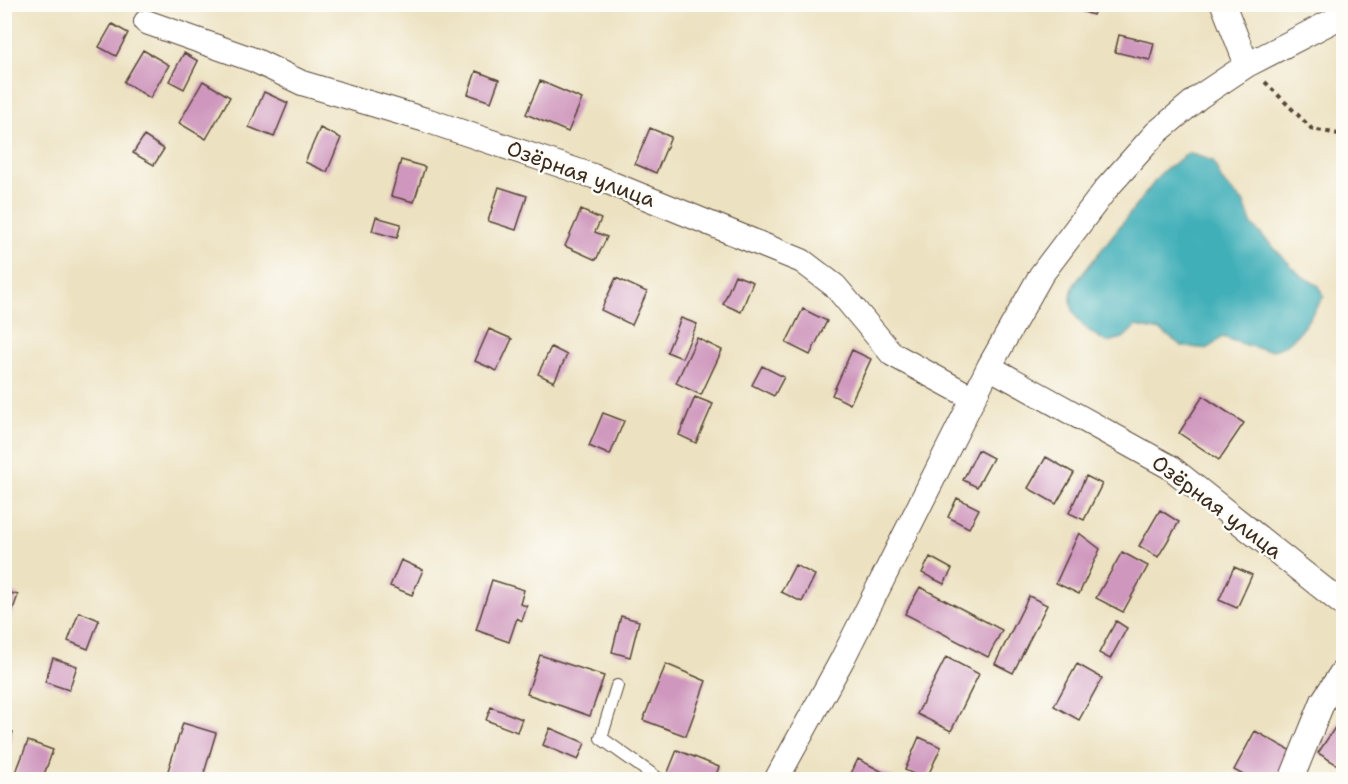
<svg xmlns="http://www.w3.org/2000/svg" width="1348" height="784" viewBox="0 0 1348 784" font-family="'Shantell Sans',sans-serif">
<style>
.water{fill:#3fafb8;stroke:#3d6c6b;stroke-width:1.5}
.building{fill:#cf97bd}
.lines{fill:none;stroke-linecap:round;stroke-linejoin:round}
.lane-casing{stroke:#564536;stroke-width:14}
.street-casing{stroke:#564536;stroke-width:26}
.path{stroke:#564536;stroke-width:4;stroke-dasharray:4.5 4.5;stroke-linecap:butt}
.lane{stroke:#fff;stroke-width:12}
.street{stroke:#fff;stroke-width:24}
.labels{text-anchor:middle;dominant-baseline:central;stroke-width:5;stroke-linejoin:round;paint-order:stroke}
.street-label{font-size:21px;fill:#3b2a1e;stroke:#fdfcf7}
</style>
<rect width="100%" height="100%" fill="#fdfcf7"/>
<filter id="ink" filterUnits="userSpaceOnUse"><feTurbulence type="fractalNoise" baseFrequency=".0167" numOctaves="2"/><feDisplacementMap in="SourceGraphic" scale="12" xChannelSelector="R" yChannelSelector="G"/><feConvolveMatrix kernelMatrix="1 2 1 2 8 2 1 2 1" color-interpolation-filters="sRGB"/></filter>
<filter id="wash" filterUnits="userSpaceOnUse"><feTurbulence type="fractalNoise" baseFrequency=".008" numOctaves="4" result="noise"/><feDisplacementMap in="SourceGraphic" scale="24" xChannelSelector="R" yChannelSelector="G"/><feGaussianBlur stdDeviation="1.35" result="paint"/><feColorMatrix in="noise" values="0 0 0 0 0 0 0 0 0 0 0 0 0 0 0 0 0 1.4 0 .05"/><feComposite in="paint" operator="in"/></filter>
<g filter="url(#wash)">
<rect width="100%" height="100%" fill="#ece1c0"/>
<path class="water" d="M 1189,153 L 1213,161 L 1222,181 L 1244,203 L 1252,225 L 1300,275 L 1319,286 L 1324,296 C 1311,314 1293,352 1268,350 C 1253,349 1236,341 1222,337 L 1208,349 L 1182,346 L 1161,331 L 1136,326 L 1123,338 L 1107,342 C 1084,330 1063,312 1074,285 L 1163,171 Z"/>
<g id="blocks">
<path class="building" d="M 1061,4 L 1097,4 L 1093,15 Z
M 112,24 L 128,33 L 116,56 L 99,47 Z
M 1119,35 L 1154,43 L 1150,60 L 1115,52 Z
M 143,50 L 169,65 L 150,98 L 124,82 Z
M 184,53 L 198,61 L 184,89 L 169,81 Z
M 476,71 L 499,80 L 491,102 L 468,94 Z
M 203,81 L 230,97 L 206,139 L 179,123 Z
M 540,81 L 582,99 L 568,132 L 526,114 Z
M 264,92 L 288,103 L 274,137 L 249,127 Z
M 320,128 L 341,138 L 327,172 L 305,162 Z
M 650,128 L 671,137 L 656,173 L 635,164 Z
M 144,136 L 164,149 L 154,165 L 133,153 Z
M 401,160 L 425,167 L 414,202 L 391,196 Z
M 499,187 L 527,196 L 516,230 L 488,221 Z
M 581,210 L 601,219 L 595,232 L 607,237 L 596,260 L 565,246 Z
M 376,217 L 401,224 L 397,238 L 372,231 Z
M 735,275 L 753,282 L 741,312 L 723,304 Z
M 616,278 L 647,292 L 632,325 L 601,310 Z
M 803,309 L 827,321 L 810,355 L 786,343 Z
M 681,318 L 697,324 L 682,358 L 667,352 Z
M 489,329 L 512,339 L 497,371 L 475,361 Z
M 697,338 L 722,350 L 701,395 L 676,383 Z
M 551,347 L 567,355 L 554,382 L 538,374 Z
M 852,350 L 871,359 L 850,404 L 832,395 Z
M 762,366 L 784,377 L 774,396 L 752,385 Z
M 1203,396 L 1244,423 L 1219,460 L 1179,433 Z
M 695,397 L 713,404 L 696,443 L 679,435 Z
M 603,413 L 624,421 L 610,455 L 589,446 Z
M 978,450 L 993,458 L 977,487 L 963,480 Z
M 1046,457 L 1074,473 L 1056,504 L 1028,488 Z
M 1086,476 L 1102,484 L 1084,520 L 1069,513 Z
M 957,498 L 979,509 L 969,528 L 948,517 Z
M 1160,510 L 1179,522 L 1158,557 L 1139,546 Z
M 1079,533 L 1100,549 L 1079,594 L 1056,583 Z
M 1122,552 L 1148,566 L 1123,612 L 1096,598 Z
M 930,557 L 952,569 L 944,584 L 922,573 Z
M 401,560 L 423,570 L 412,595 L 390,586 Z
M 795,565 L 815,575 L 802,602 L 781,592 Z
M 1234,567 L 1252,575 L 1237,608 L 1219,600 Z
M 492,580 L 524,590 L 520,604 L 527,606 L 522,621 L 517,618 L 509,642 L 476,630 Z
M 920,587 L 1002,630 L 988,657 L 905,614 Z
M 4,591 L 18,595 L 5,632 L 4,632 Z
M 1029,596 L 1047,605 L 1013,673 L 995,664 Z
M 79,612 L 99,620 L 88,649 L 68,641 Z
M 621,616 L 639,621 L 630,657 L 612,652 Z
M 1116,621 L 1127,628 L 1110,659 L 1099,653 Z
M 540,655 L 604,676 L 590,716 L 527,694 Z
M 946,657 L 979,674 L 951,731 L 917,714 Z
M 53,658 L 77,666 L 69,690 L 45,682 Z
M 666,664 L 706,681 L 686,736 L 643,720 Z
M 1077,664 L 1102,678 L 1079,720 L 1054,706 Z
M 491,707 L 522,719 L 517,732 L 486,720 Z
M 1344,714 L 1344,769 L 1318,753 Z
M 183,723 L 216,733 L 202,780 L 165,780 Z
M 550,728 L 585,743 L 578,760 L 543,745 Z
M 4,729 L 13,732 L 5,754 L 4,754 Z
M 1255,731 L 1293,752 L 1278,780 L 1252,780 L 1234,770 Z
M 919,737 L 941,747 L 926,780 L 905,770 Z
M 28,741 L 53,750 L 42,780 L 13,780 Z
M 677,750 L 719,767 L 714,780 L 666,777 Z
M 858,759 L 898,780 L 848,780 Z"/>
</g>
</g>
<g filter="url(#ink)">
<use href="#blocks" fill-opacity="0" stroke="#564536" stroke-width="1.5"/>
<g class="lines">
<g class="lane-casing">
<path id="lane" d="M 617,686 L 601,738 L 660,780"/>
</g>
<g class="street-casing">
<path id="street" d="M 1223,4 L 1247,65
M 146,22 L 254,60 L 302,83 L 429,121 L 593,176 L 802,261 L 835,286 L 892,354 L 973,398
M 989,367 L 1170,467 L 1344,605
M 776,780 L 842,660 L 989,367 L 1041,275 L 1106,189 L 1156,133 L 1199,97 L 1247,65 L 1344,15
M 1291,780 L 1323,701 L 1344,669"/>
</g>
<path class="path" d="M 1265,82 L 1312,129 L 1344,135"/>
<use href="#lane" class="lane"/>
<use href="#street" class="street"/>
</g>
</g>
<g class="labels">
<g class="street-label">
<text transform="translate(581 174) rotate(20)">Озёрная улица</text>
<text transform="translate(1217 507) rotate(37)">Озёрная улица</text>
</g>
</g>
<rect width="1348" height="784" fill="none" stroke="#fdfcf7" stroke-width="24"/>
</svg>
